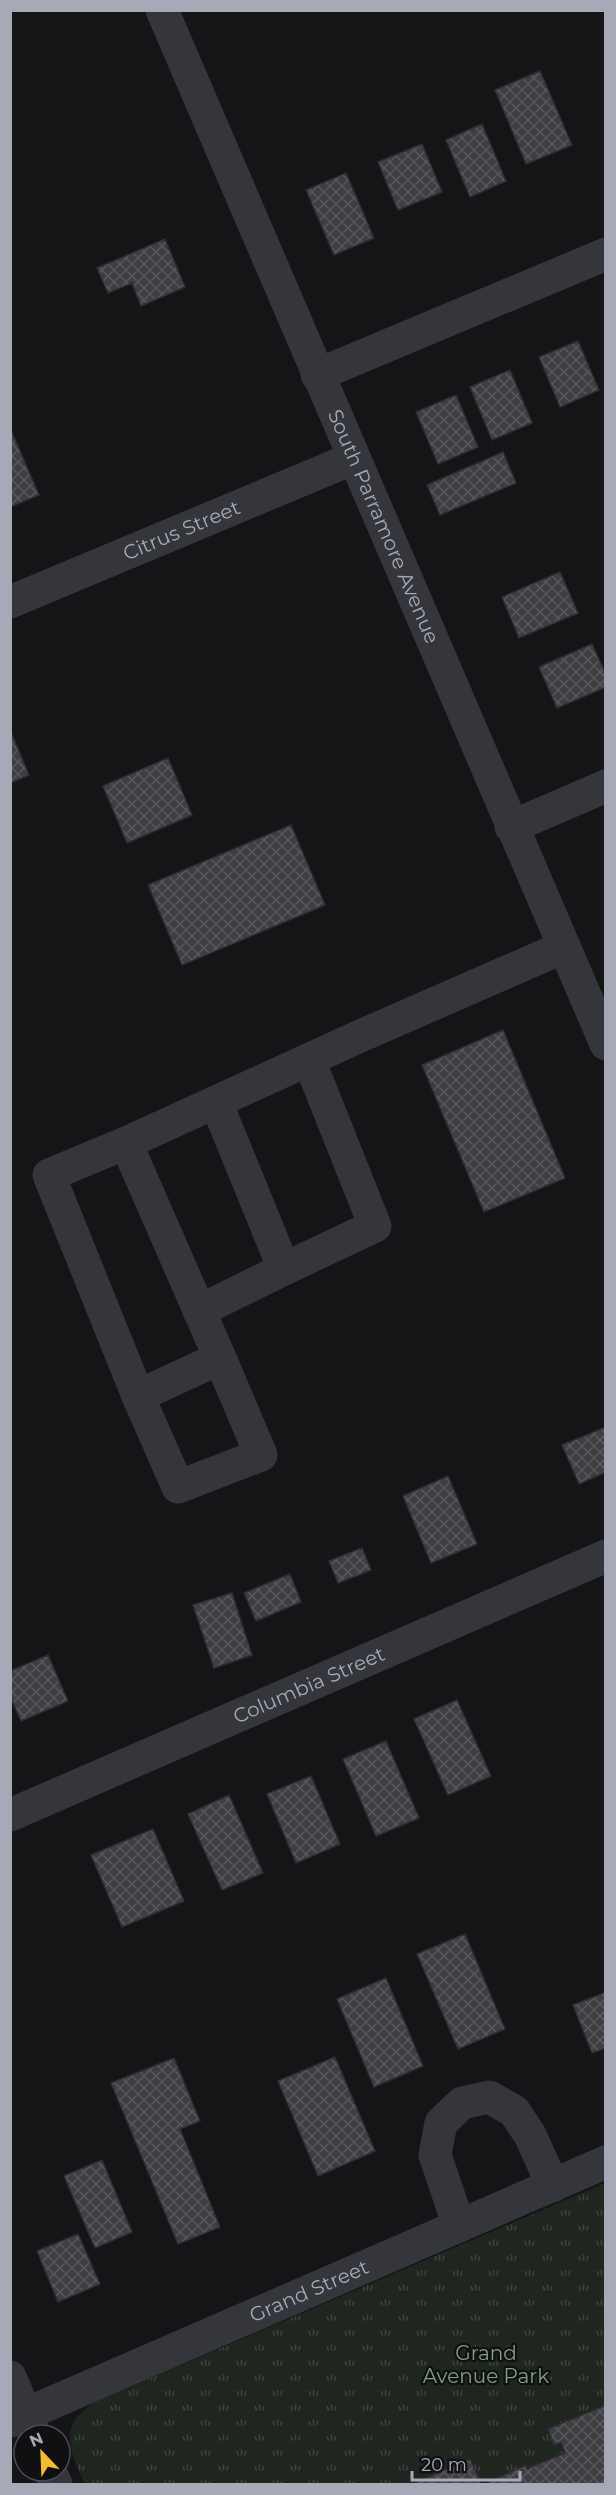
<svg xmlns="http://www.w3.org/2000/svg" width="616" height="2495" viewBox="0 0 616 2495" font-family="Montserrat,sans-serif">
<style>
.park{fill:url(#park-tufts)}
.building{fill:url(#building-cross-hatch);stroke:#2f2e32;stroke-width:1.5}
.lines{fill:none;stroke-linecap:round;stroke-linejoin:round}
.minor{stroke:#35363b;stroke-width:33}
.labels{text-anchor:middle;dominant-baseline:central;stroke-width:4.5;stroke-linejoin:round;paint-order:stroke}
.street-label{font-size:20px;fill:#a6aab6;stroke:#100f11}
.park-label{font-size:20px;fill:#7da182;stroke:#100f11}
</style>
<defs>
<pattern id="park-tufts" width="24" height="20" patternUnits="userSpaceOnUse" patternTransform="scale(1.5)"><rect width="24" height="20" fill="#1f2620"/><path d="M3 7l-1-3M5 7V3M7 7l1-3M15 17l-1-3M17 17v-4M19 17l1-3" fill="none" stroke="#3d433e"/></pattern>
<pattern id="building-cross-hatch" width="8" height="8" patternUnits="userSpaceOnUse" patternTransform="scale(1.5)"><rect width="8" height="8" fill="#3f3f43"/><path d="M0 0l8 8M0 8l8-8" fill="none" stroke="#58585c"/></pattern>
</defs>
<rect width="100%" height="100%" fill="#151416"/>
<path class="park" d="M 605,2183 L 605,2484 L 85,2484 C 77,2466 62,2440 75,2420 C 79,2414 87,2408 93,2403 Z"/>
<path class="building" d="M 540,71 L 572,145 L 526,164 L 495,90 Z
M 482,124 L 506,181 L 470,197 L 446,140 Z
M 422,144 L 442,192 L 398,210 L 378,162 Z
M 346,173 L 374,238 L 334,255 L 306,190 Z
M 165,239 L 185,287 L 141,306 L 132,283 L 108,293 L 97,268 Z
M 578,341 L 599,390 L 560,407 L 539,357 Z
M 510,370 L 532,423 L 492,440 L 470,387 Z
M 456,395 L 478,447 L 438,464 L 416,412 Z
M 10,428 L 39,495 L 10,507 Z
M 503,452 L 516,483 L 440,515 L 427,485 Z
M 560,572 L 578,613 L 519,638 L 502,597 Z
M 592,644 L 606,675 L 606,687 L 557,708 L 539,667 Z
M 10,730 L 29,775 L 10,783 Z
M 168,758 L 192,815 L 127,843 L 103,786 Z
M 291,825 L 325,905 L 182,965 L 148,885 Z
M 503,1030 L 565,1178 L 484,1212 L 422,1065 Z
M 606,1427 L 606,1472 L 579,1484 L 562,1445 Z
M 448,1476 L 477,1544 L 431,1563 L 403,1496 Z
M 362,1548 L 371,1570 L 338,1583 L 329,1561 Z
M 290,1574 L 301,1602 L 256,1621 L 244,1593 Z
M 232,1593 L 252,1655 L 214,1668 L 193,1605 Z
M 48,1655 L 68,1701 L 21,1721 L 10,1696 L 10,1671 Z
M 457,1700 L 491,1776 L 448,1795 L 414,1719 Z
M 386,1741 L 419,1818 L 376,1836 L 343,1759 Z
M 311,1776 L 340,1844 L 296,1863 L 267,1794 Z
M 229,1795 L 263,1873 L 222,1890 L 188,1814 Z
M 153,1829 L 184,1901 L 122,1927 L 91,1855 Z
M 465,1934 L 505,2029 L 458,2049 L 417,1954 Z
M 386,1978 L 423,2066 L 374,2087 L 337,1999 Z
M 606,1992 L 606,2048 L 592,2053 L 573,2005 Z
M 335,2057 L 375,2151 L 318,2176 L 278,2081 Z
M 174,2058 L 200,2121 L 180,2129 L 220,2227 L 178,2244 L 111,2083 Z
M 102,2160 L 132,2232 L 95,2248 L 64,2176 Z
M 78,2234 L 100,2284 L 58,2302 L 37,2251 Z
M 606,2405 L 606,2484 L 490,2484 L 489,2482 L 526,2465 L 527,2469 L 565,2453 L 561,2442 L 554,2445 L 548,2429 Z
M 470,2459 L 481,2484 L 412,2484 Z"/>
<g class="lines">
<g class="minor">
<path id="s1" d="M 162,10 L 606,1044"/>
<path d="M 317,375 L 606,254"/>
<path id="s2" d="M 10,602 L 354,458"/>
<path d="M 511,827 L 606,786"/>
<path d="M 126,1143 L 220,1358 L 138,1396 L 49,1175 L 126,1143 L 358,1037 L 564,947"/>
<path d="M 284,1269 L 375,1226 L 309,1060"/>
<path d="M 199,1311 L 284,1269 L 216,1102"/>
<path d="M 138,1396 L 178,1487 L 261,1455 L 220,1358"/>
<path id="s3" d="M 10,1815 L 606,1556"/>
<path d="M 459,2226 L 435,2155 L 441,2123 L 462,2103 L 489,2097 L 514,2111 L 530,2135 L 553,2186"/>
<path d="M 10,2377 L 34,2434"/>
<path id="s4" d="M 10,2421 L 606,2162"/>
<path d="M 50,2471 L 56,2484"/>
</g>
</g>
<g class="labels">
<g class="street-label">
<text stroke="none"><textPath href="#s1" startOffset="562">South Parramore Avenue</textPath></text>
<text stroke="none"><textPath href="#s2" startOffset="186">Citrus Street</textPath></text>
<text stroke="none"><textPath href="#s3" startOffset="326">Columbia Street</textPath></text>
<text stroke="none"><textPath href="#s4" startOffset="326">Grand Street</textPath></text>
</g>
<g class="park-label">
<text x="486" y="2353">Grand<tspan x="486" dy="23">Avenue Park</tspan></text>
</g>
</g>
<rect width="616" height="2495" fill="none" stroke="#a6aab6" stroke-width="24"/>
<g transform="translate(42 2453) rotate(337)"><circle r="28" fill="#100f11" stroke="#4c4d53" stroke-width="1.5"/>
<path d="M0-4.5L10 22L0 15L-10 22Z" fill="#f1bb32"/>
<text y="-9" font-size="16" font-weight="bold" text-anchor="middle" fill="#a6aab6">N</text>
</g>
<path d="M412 2471v9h108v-9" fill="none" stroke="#a6aab6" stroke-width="3"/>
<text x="421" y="2471" font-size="18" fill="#a6aab6" stroke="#100f11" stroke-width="4.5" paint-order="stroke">20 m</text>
</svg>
